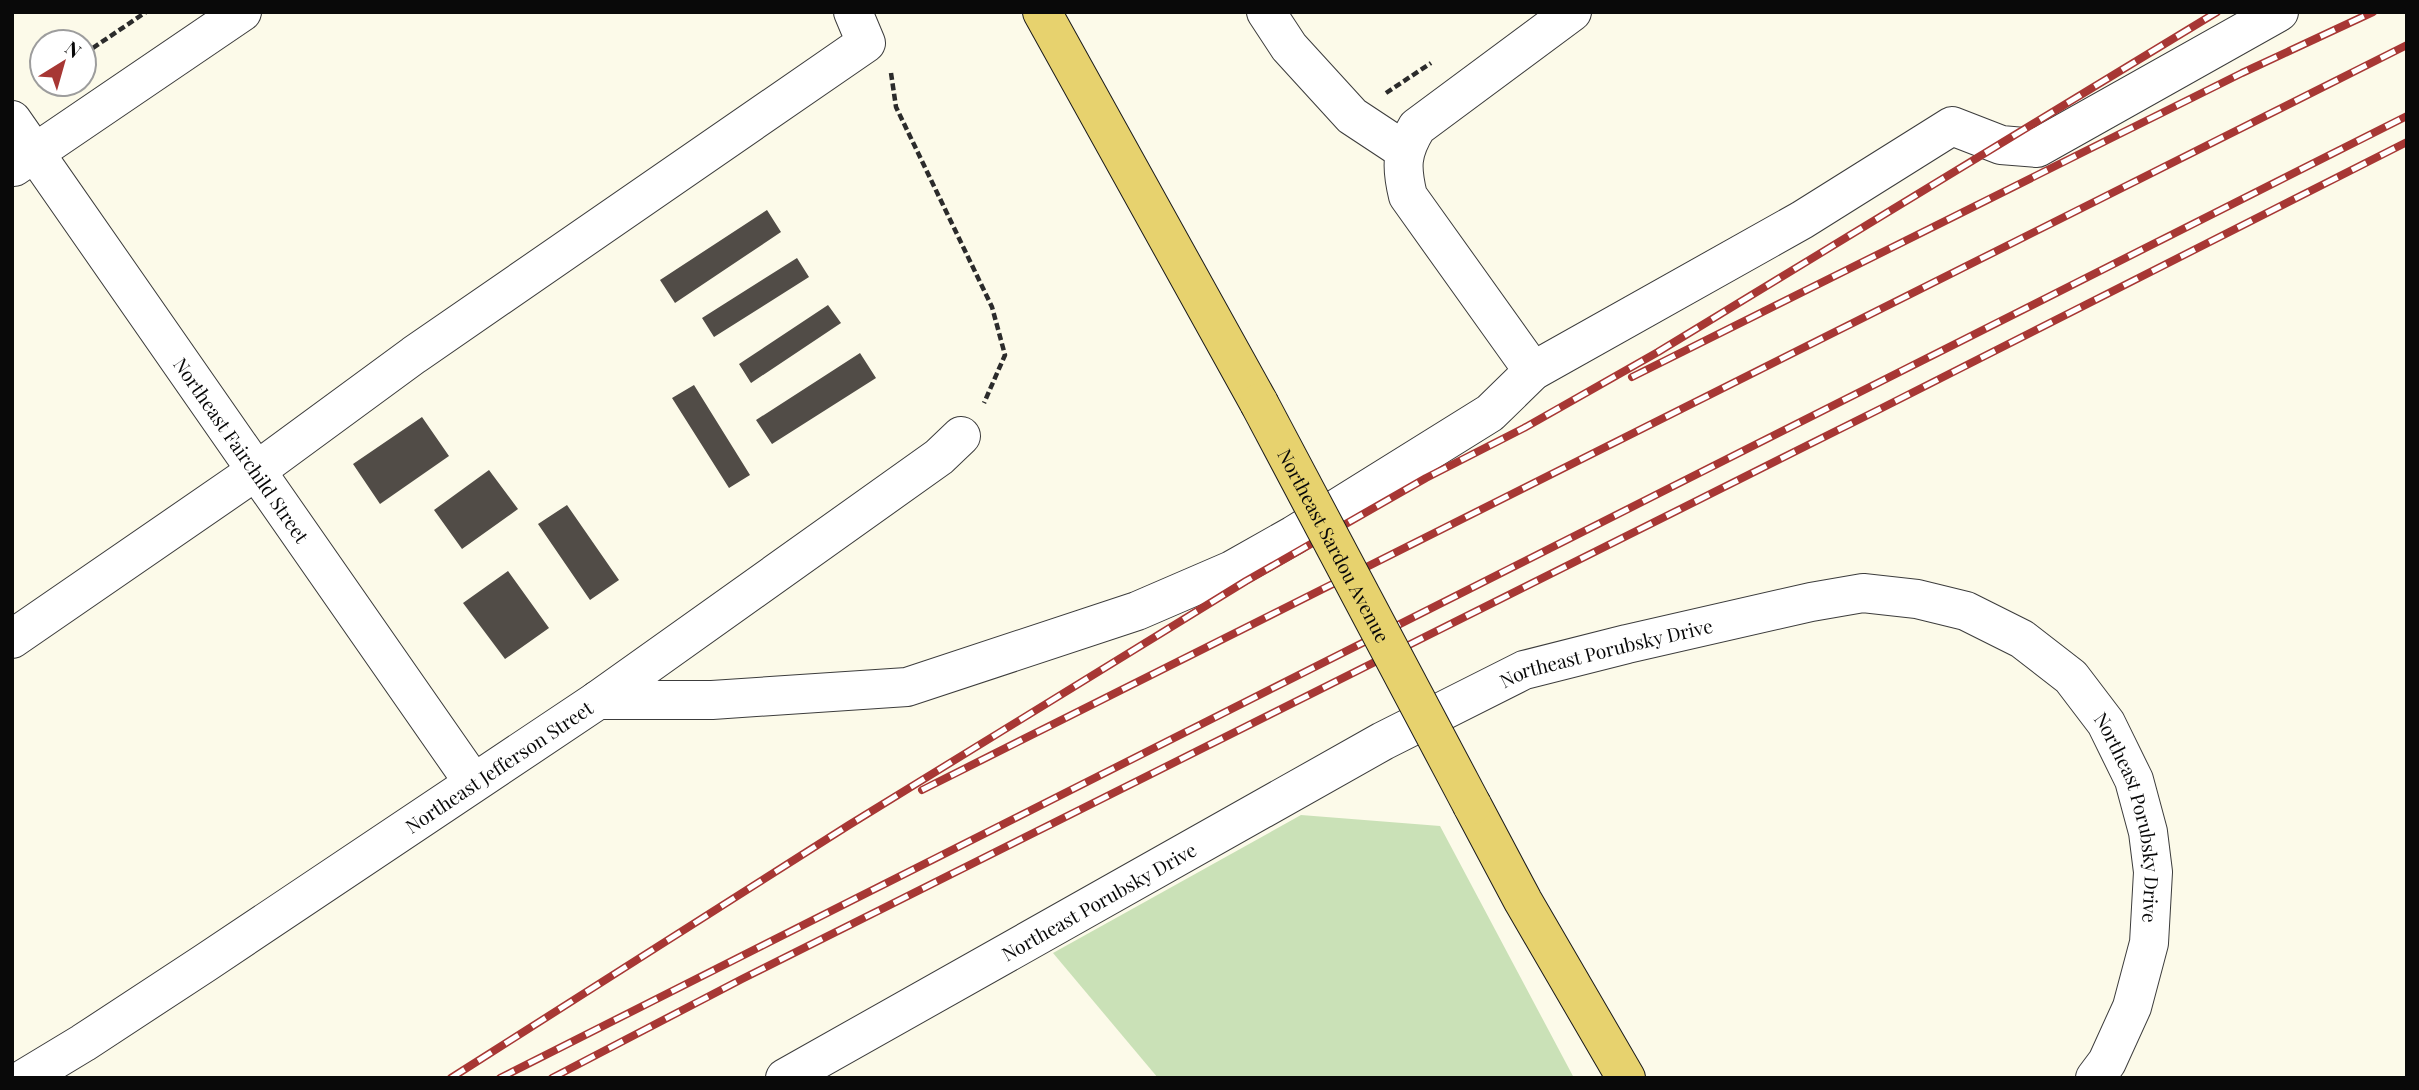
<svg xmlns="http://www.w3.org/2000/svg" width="2419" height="1090" viewBox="0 0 2419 1090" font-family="'Playfair Display',serif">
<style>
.grass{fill:#cae1b7}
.building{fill:#514c47}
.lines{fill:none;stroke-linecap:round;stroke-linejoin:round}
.minor-casing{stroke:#3c3c3c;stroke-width:40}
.major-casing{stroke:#1a1a1a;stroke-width:40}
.path{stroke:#2b2b2b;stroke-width:4.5;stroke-dasharray:7 3.5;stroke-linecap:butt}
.minor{stroke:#fff;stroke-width:38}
.major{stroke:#e7d26e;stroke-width:38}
.rail-casing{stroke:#a73734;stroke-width:8}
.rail{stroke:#fff;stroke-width:5;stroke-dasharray:16;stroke-linecap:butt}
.major-bridge-casing{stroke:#1a1a1a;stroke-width:40;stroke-linecap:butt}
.major-bridge{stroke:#e7d26e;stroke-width:38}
.labels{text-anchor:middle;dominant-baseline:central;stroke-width:7;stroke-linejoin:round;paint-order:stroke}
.street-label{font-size:19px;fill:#090909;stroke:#fff}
</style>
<rect width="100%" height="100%" fill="#fcfae9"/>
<path class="grass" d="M 1301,815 L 1440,826 L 1574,1078 L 1158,1078 L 1053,953 Z"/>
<path class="building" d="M 767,210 L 781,232 L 675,303 L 660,280 Z
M 797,258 L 809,277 L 714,337 L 702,318 Z
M 828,305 L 841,323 L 751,383 L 739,364 Z
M 860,353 L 876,378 L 772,444 L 756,420 Z
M 694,385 L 750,475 L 729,488 L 672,398 Z
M 422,417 L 449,456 L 380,504 L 353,464 Z
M 489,470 L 518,509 L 462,549 L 434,510 Z
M 567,505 L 619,580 L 590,600 L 538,524 Z
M 508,571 L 549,628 L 505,659 L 463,603 Z"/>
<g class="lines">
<g class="minor-casing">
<g id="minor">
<path d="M 1266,12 L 1289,47 L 1352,116 L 1405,151"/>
<path id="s1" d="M 12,120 L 473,782"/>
<path d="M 14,167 L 242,12"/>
<path d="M 1533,371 L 1408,196 C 1401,167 1401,153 1417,127 L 1572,12"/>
<path d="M 12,639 L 256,471 L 414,355 L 866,43 L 853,12"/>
<path d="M 598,700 L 712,700 L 907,687 L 1137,611 L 1232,570 L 1294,535 L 1490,413 L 1533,371 L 1802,220 L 1952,126 L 2001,145 L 2037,148 L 2279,12"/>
<path id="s2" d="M 25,1078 L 83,1043 L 205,963 L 598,700 L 939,457 L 961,436"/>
<path id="s3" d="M 785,1078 L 1383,741 L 1524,670 L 1627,644 L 1811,602 L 1863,593 L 1917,599 L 1966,611 L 2022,639 L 2071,677 L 2106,723 L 2134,780 L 2148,832 L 2153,872 L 2149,943 L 2132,1007 L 2107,1062 L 2095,1078"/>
</g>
</g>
<g class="major-casing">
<path id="major" d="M 1042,12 L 1259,403
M 1472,805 L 1523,901 L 1626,1078"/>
</g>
<path class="path" d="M 84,54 L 146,12
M 891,73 L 896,107 L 992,307 L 1005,355 L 984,403
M 1386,93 L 1431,63"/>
<use href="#minor" class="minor"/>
<use href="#major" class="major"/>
<g class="rail-casing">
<path id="rail" d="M 1632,377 L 2242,73 L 2373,12
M 922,790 L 2407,45
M 451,1078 L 849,825 L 1246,581 L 1426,478 L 1524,428 L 1658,352 L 2217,12
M 500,1078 L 2407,116
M 552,1078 L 742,979 L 1880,409 L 2407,142"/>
</g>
<use href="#rail" class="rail"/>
<g class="major-bridge-casing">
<g id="major-bridge">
<path id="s4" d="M 1259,403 L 1472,805"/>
</g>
</g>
<use href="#major-bridge" class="major-bridge"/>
</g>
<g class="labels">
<g class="street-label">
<text stroke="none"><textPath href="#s1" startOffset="402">Northeast Fairchild Street</textPath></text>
<text stroke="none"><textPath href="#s4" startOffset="161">Northeast Sardou Avenue</textPath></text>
<text stroke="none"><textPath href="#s3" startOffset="928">Northeast Porubsky Drive</textPath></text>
<text stroke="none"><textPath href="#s2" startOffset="567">Northeast Jefferson Street</textPath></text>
<text stroke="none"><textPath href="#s3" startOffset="1578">Northeast Porubsky Drive</textPath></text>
<text stroke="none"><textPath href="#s3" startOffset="360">Northeast Porubsky Drive</textPath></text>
</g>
</g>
<rect width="2419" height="1090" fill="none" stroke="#090909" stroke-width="28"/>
<g transform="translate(63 63) rotate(37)"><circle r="33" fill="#ffffff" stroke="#9d9d9d" stroke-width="2"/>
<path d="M0-5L12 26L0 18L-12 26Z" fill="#a73734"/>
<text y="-10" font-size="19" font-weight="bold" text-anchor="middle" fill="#090909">N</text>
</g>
</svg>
